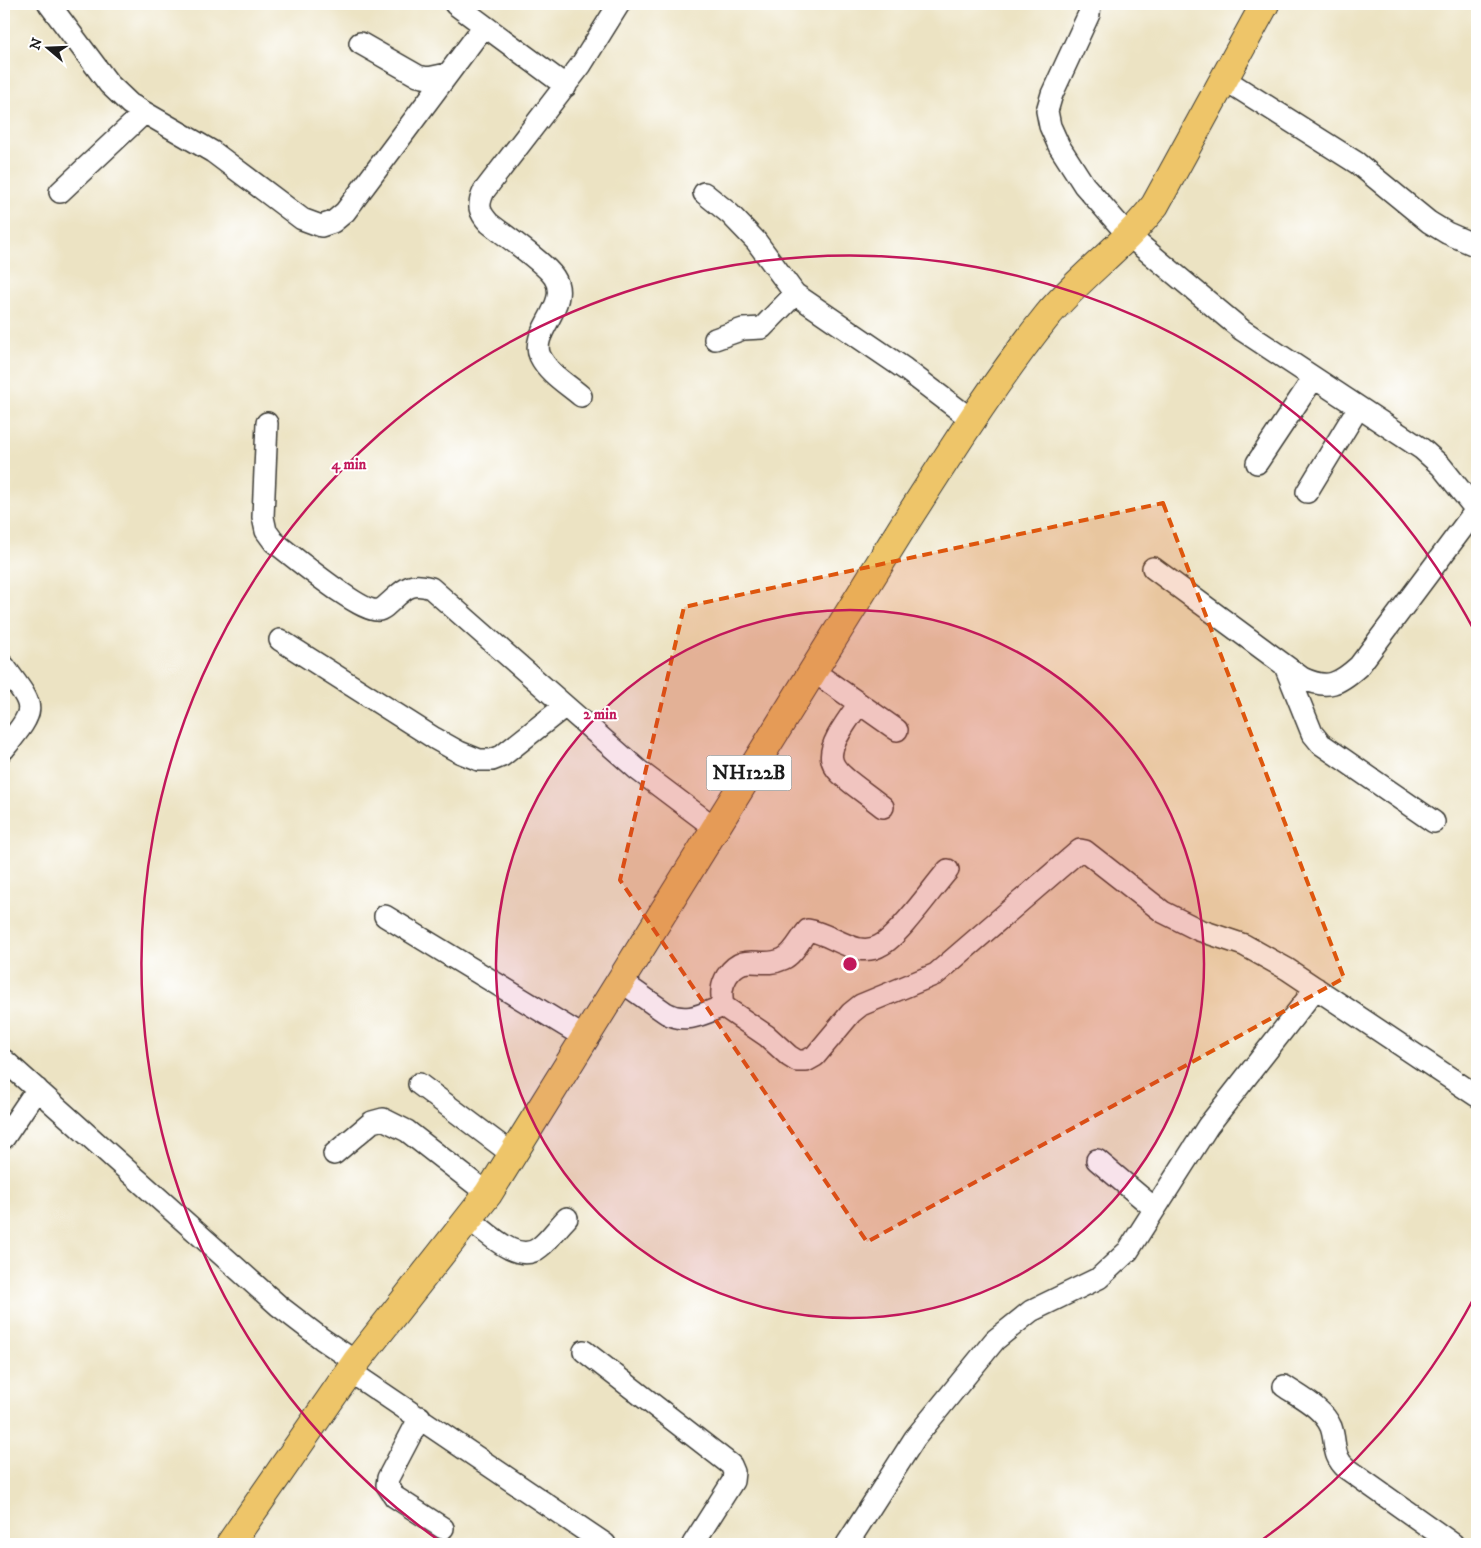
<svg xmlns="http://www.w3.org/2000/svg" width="1481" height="1548" viewBox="0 0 1481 1548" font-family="'IM FELL DW Pica',serif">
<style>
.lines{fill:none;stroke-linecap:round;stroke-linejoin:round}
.minor-casing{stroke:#3b3a35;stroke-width:24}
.highway-casing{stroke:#3b3a35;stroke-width:30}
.minor{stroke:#fff;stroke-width:21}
.highway{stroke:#eec569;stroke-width:28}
.marked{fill:#de560d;fill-opacity:0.2;stroke:#de560d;stroke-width:4;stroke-dasharray:10 6;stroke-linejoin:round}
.ring{fill:none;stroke:#c2185b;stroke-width:2.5}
.labels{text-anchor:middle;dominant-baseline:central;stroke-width:4;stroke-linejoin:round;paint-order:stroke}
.shield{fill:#fff;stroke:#606060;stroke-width:1}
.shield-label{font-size:20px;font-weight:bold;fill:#1c1c1c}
.centre{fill:#c2185b;stroke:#fff;stroke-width:2.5}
.ring-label{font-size:15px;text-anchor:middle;font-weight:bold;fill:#c2185b;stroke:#fff;stroke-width:4;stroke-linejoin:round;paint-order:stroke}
</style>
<rect width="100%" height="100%" fill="#fff"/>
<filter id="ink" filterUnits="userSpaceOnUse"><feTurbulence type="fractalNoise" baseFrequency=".02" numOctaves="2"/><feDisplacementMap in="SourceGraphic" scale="10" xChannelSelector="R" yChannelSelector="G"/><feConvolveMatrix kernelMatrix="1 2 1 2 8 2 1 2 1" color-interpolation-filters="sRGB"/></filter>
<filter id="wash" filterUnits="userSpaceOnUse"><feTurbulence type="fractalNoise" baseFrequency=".0096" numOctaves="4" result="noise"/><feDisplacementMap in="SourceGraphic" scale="20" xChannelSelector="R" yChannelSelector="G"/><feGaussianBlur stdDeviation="1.12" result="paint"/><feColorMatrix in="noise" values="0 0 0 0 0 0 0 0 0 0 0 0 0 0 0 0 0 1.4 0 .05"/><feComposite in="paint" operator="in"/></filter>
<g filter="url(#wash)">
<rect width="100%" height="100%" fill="#ece3c3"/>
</g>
<g filter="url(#ink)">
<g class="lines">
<g class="minor-casing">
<path id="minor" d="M 49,4 L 109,84 L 130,104 L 213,152 L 302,219 L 321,226 L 333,222 L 345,212 L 484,26
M 455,4 L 566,86
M 1090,4 L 1089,14 L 1052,94 L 1047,111 L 1050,126 L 1059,146 L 1084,185 L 1128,235 L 1242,330 L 1422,449 L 1441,466 L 1477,511
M 360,43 L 418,76 L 428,78 L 447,74
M 1224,79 L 1357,163 L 1429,222 L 1447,233 L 1477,246
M 60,192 L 144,113
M 704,193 L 730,214 L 756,241 L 795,294 L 905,369 L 972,420
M 715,339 L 743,329 L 762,328 L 795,294
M 581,396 C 567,384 548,373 540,356 C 529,332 572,304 554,277 C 545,263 504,235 489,223 C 479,212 477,206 484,191 L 581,65 L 619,4
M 267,423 L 263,517 L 266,531 L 274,542 C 292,555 361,614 379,610 C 383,609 386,606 388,604 C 404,590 409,581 431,588 L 638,770 L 715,828
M 1257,463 L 1313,379
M 1307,492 L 1358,408
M 1153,568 L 1302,678 C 1328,690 1339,684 1359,666 L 1476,510
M 280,640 L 434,738 L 459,752 L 479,760 L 492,760 L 502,756 L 565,706
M 4,666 C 36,710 38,706 4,749
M 1285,666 L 1312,733 L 1321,744 L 1434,822
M 813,671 L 897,730
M 859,704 C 813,767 827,763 883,807
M 385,916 L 584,1037
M 619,980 L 666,1013 C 686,1024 703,1014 723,1006 C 721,994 721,986 727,976 C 745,950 760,970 783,959 C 794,954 800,939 808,930 C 826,933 841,945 859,949 C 866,950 875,949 881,945 C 899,936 933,887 948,870
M 723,1006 L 767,1036 L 789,1056 L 797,1061 L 806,1061 L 815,1056 L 851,1013 L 861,1005 L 936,974 L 1080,850 L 1085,851 L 1163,912 L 1199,930 L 1244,945 L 1287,969 L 1477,1096
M 4,1060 L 279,1306 L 322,1339 L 356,1362
M 419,1084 L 512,1154
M 4,1138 L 37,1089
M 334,1154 L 372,1122 L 383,1119 L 407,1131 L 488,1194
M 1097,1160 L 1155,1209
M 469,1219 C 487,1232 518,1266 540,1247 C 550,1239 558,1227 567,1218
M 584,1351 L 731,1465 L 734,1472 L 733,1481 L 693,1544
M 351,1372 L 605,1544
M 1284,1386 C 1300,1397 1323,1408 1331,1427 C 1337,1444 1331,1455 1347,1469 L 1453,1544
M 420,1417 L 388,1478 L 387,1485 L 395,1497 L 443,1528
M 847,1544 L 915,1438 L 995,1340 L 1031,1311 L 1099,1278 L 1128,1251 L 1208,1126 L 1316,988"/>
</g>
<g class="highway-casing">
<path id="highway" d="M 230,1544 L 356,1362 L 488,1194 L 905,523 C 950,453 995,381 1047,316 C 1080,276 1124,246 1155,205 L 1265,4"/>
</g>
<use href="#minor" class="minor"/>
<use href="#highway" class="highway"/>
</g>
</g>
<path class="marked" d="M 1163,503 L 1344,978 L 867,1242 L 620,880 L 684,607 Z"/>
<circle cx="850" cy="964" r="354" fill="#c2185b" fill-opacity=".12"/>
<g class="ring">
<circle cx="850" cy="964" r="354"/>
<path d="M1475 1296A708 708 0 0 1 1256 1544M444 1544A708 708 0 1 1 1475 632"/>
</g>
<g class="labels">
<rect class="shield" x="706.5" y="755.5" width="85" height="35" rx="4"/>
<g class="shield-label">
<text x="749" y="773">NH122B</text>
</g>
</g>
<circle cx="850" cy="964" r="8" class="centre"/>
<g class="ring-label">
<text x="349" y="469">4 min</text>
<text x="600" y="719">2 min</text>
</g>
<rect width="1481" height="1548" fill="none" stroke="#fff" stroke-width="20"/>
<g transform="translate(48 48) rotate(289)" stroke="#ffffff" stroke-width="4" paint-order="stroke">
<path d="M0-4L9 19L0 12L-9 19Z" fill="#1c1c1c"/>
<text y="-8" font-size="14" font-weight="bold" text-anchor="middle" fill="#1c1c1c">N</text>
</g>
</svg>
